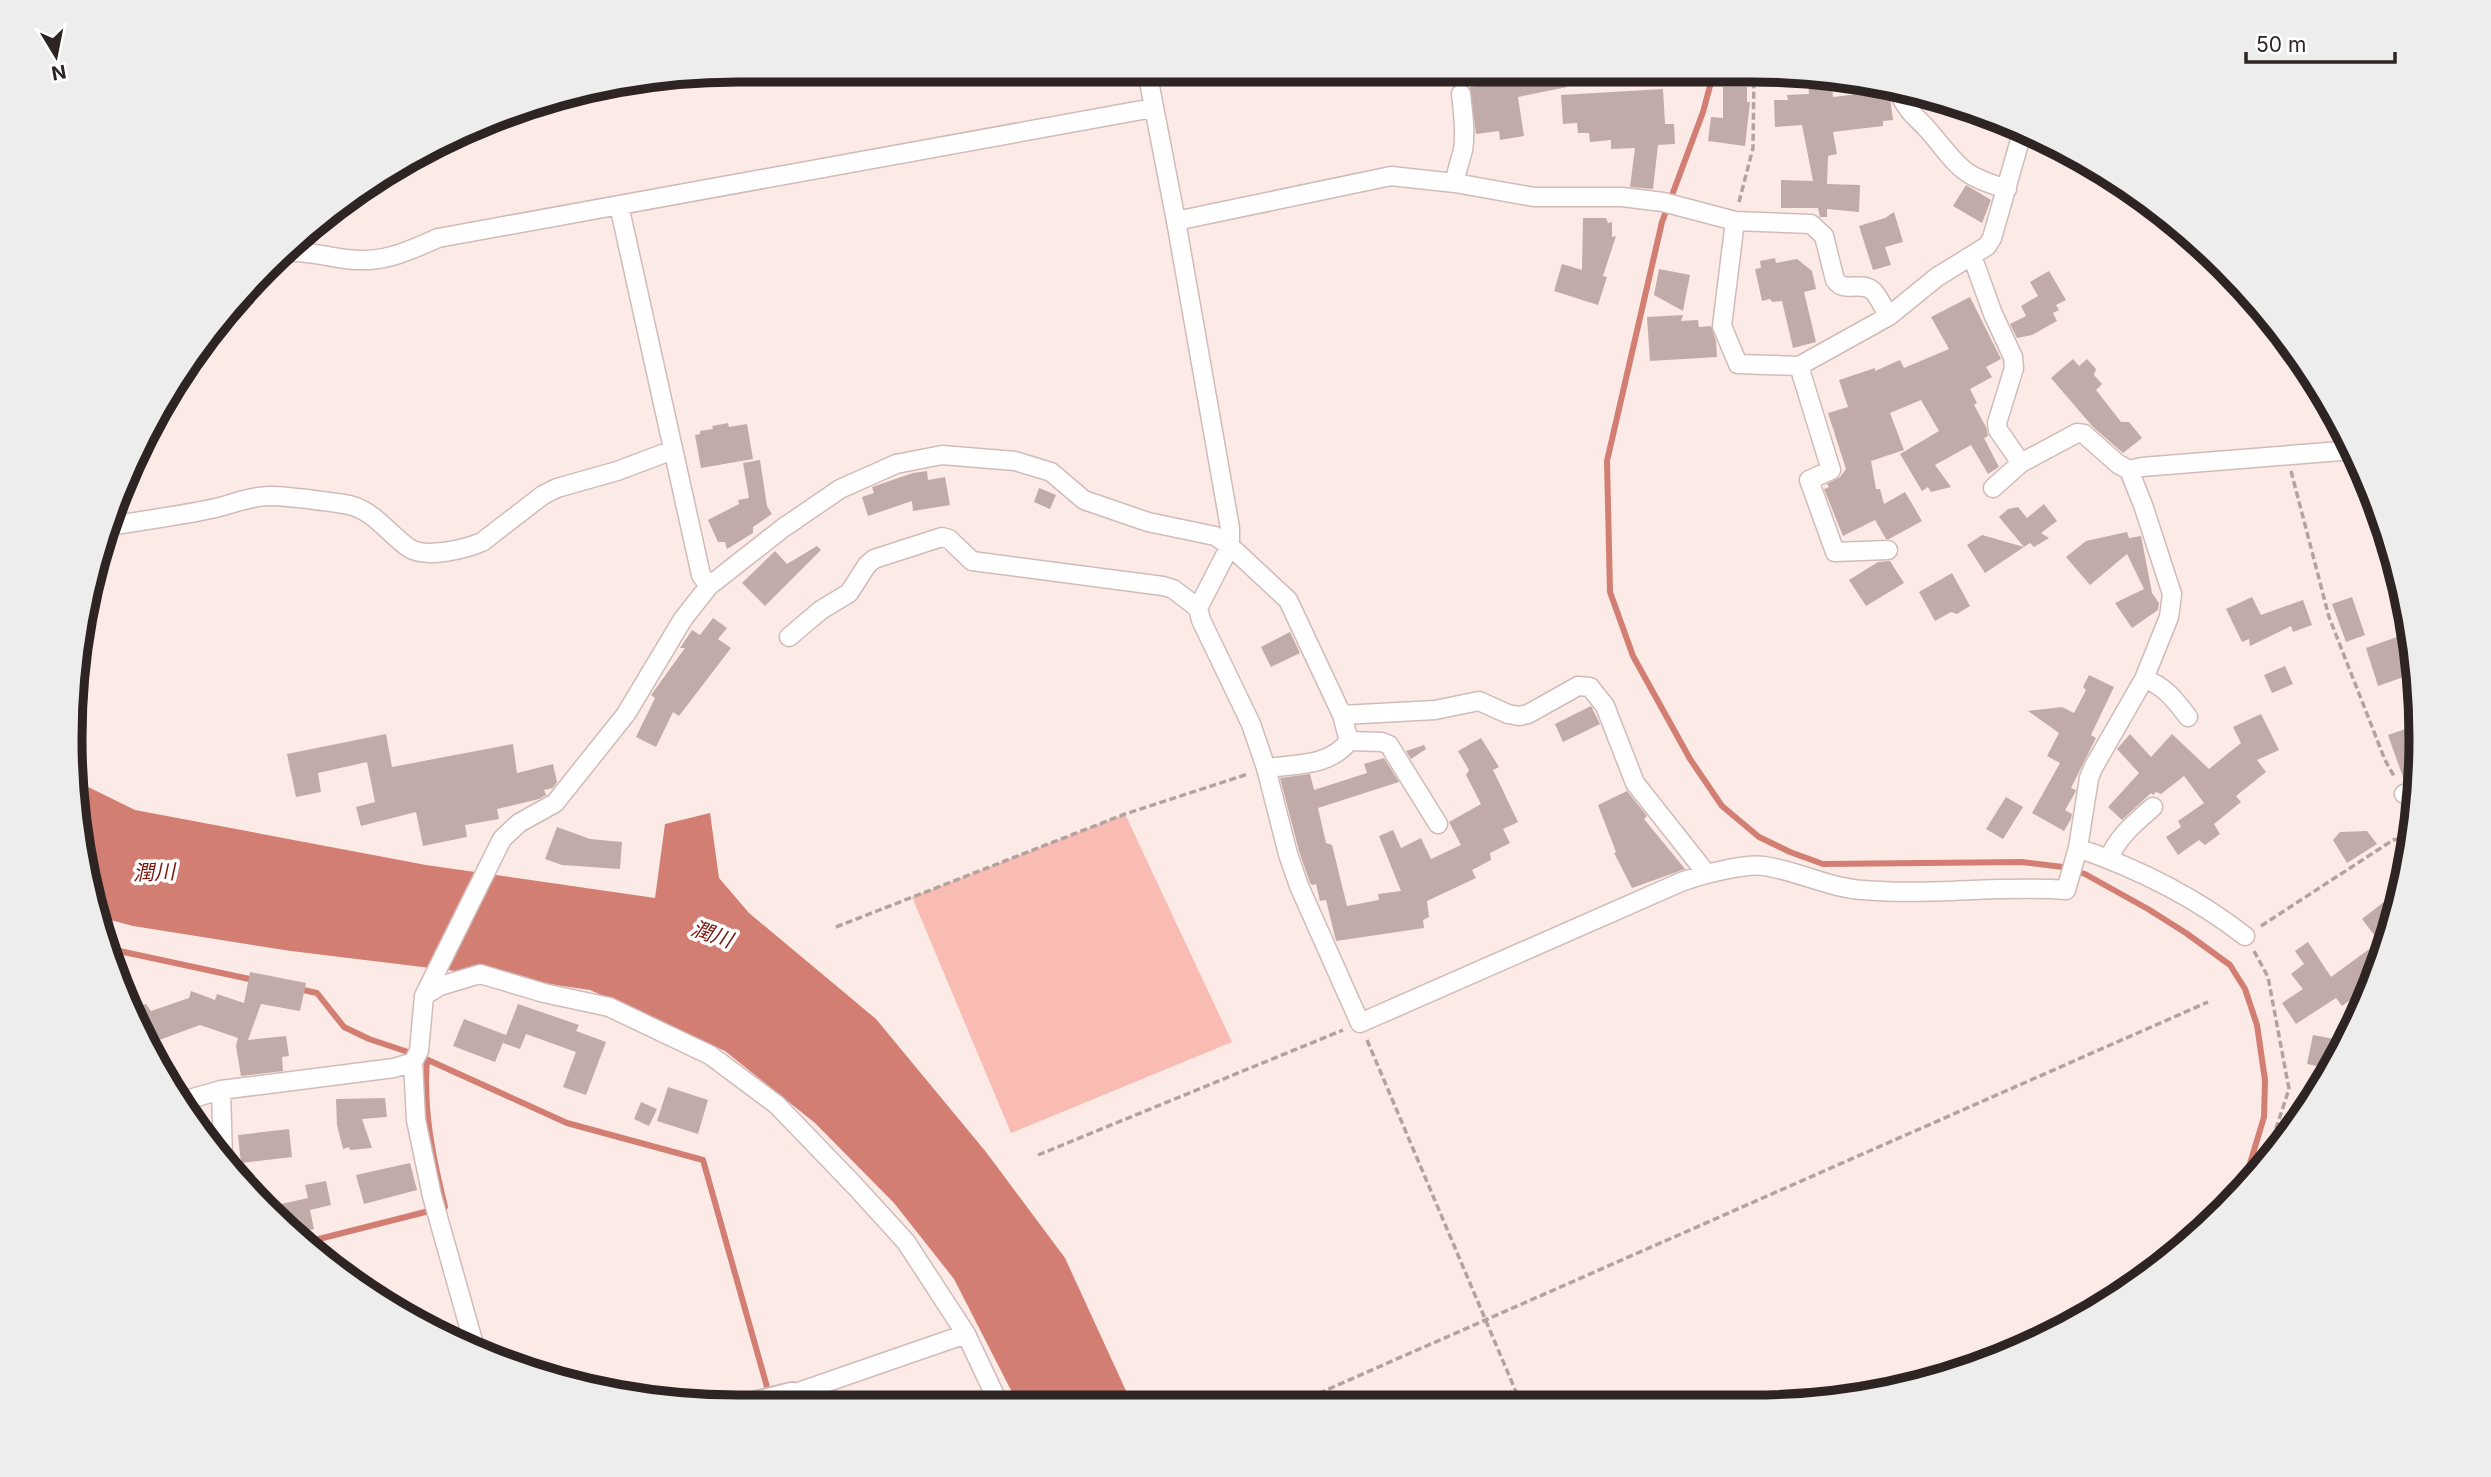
<svg xmlns="http://www.w3.org/2000/svg" width="2491" height="1477" viewBox="0 0 2491 1477" font-family="Inter,'Noto Sans JP',sans-serif">
<style>
.green{fill:#f9bcb2}
.water{fill:#d37e72}
.lines{fill:none;stroke-linecap:round;stroke-linejoin:round}
.stream{stroke:#d37e72;stroke-width:6}
.building{fill:#c1aba8}
.street-casing{stroke:#d1bbb8;stroke-width:21}
.secondary-casing{stroke:#d1bbb8;stroke-width:28}
.path{stroke:#b2a3a1;stroke-width:3.5;stroke-dasharray:7 3.5;stroke-linecap:butt}
.street{stroke:#fff;stroke-width:18}
.secondary{stroke:#fff;stroke-width:24}
.labels{text-anchor:middle;dominant-baseline:central;stroke-width:7;stroke-linejoin:round;paint-order:stroke}
.water-label{font-size:21px;font-style:italic;fill:#7c1710;stroke:#fff}
.rim{fill:none;stroke:#2d2423;stroke-width:9}
</style>
<rect width="100%" height="100%" fill="#fceae7"/>
<path class="green" d="M 1125,814 L 1232,1042 L 1011,1133 L 912,897 Z"/>
<path class="water" d="M 72,779 L 135,810 L 426,865 L 655,898 L 665,824 L 710,813 L 719,878 L 749,913 L 876,1019 L 986,1152 L 1065,1258 L 1133,1406 L 1019,1406 L 954,1279 L 894,1203 L 815,1123 L 725,1051 L 590,990 L 480,974 L 291,951 L 133,926 L 103,918 Z"/>
<g class="lines">
<path class="stream" d="M 1714,71 L 1703,112 L 1662,222 L 1607,461 L 1610,592 L 1633,656 L 1690,759 L 1722,806 L 1759,837 L 1790,852 L 1823,864 L 2022,862 L 2063,867 L 2085,874 L 2148,909 L 2186,933 L 2230,965 L 2245,989 L 2257,1025 L 2265,1080 L 2264,1117 L 2242,1190
M 110,949 L 254,980
M 299,989 L 317,993 L 344,1027 L 369,1039 L 417,1055 L 567,1123 L 703,1160 L 769,1394
M 307,1242 L 445,1207 C 433,1158 423,1111 427,1060"/>
</g>
<path class="building" d="M 1513,71 L 1565,71 L 1567,87 L 1518,97 L 1524,136 L 1500,140 L 1499,131 L 1476,134 L 1470,87 L 1515,80 Z
M 1807,73 L 1831,78 L 1833,97 L 1876,92 L 1877,98 L 1890,97 L 1893,120 L 1883,121 L 1883,126 L 1833,132 L 1837,154 L 1828,156 L 1827,184 L 1860,185 L 1859,212 L 1827,209 L 1827,217 L 1820,217 L 1818,208 L 1781,208 L 1781,180 L 1813,181 L 1802,125 L 1775,127 L 1774,100 L 1788,100 L 1787,95 L 1809,94 Z
M 1723,87 L 1747,87 L 1747,102 L 1750,102 L 1745,146 L 1708,141 L 1711,117 L 1723,118 Z
M 1663,89 L 1665,124 L 1674,124 L 1675,144 L 1658,145 L 1653,189 L 1630,187 L 1635,148 L 1611,149 L 1611,140 L 1590,142 L 1589,133 L 1578,133 L 1577,123 L 1563,124 L 1561,95 Z
M 1966,185 L 1991,200 L 1982,223 L 1953,206 Z
M 1894,212 L 1903,242 L 1885,247 L 1891,265 L 1873,270 L 1859,226 L 1885,218 Z
M 1583,218 L 1606,218 L 1608,223 L 1612,222 L 1612,237 L 1616,236 L 1603,276 L 1607,277 L 1598,305 L 1554,291 L 1562,264 L 1582,270 Z
M 1775,258 L 1776,263 L 1797,259 L 1812,271 L 1816,289 L 1804,292 L 1816,342 L 1793,348 L 1782,301 L 1772,302 L 1770,299 L 1762,301 L 1755,269 L 1761,268 L 1760,261 Z
M 1659,269 L 1690,275 L 1683,311 L 1654,295 Z
M 2049,271 L 2066,300 L 2056,305 L 2059,310 L 2053,313 L 2057,321 L 2032,335 L 2017,338 L 2010,324 L 2026,316 L 2021,306 L 2038,296 L 2030,282 Z
M 1970,297 L 2001,359 L 1986,367 L 1992,377 L 1970,389 L 1977,403 L 1974,405 L 1986,427 L 1988,436 L 1984,438 L 1999,467 L 1988,474 L 1971,445 L 1935,465 L 1951,487 L 1931,492 L 1928,487 L 1922,491 L 1900,454 L 1939,431 L 1921,400 L 1890,413 L 1904,450 L 1871,461 L 1876,489 L 1880,489 L 1884,504 L 1905,492 L 1922,521 L 1889,539 L 1886,539 L 1875,520 L 1843,536 L 1824,489 L 1829,487 L 1827,484 L 1840,477 L 1846,469 L 1828,413 L 1848,407 L 1839,380 L 1875,368 L 1875,371 L 1900,360 L 1904,368 L 1949,349 L 1931,317 Z
M 1683,315 L 1681,321 L 1698,320 L 1699,327 L 1711,326 L 1716,341 L 1717,357 L 1650,361 L 1647,317 Z
M 2073,359 L 2079,366 L 2087,359 L 2096,369 L 2094,375 L 2102,384 L 2096,390 L 2121,422 L 2129,422 L 2142,438 L 2123,453 L 2093,427 L 2051,378 Z
M 728,423 L 729,427 L 747,424 L 753,459 L 701,468 L 695,435 L 700,434 L 700,431 L 713,429 L 712,426 Z
M 760,460 L 767,506 L 772,514 L 753,527 L 753,533 L 727,549 L 725,542 L 718,542 L 708,520 L 739,504 L 738,500 L 749,498 L 743,463 Z
M 927,471 L 928,480 L 945,477 L 950,505 L 913,511 L 912,501 L 868,516 L 862,497 L 874,493 L 872,487 L 913,473 Z
M 1039,488 L 1056,495 L 1050,509 L 1034,502 Z
M 2044,504 L 2057,521 L 2041,533 L 2049,538 L 2034,547 L 2030,543 L 2024,547 L 1999,517 L 2008,509 L 2018,507 L 2027,518 Z
M 2127,532 L 2129,538 L 2141,536 L 2152,593 L 2159,603 L 2158,610 L 2132,628 L 2115,603 L 2144,589 L 2127,554 L 2090,585 L 2066,557 L 2086,541 Z
M 1982,535 L 2024,547 L 1985,573 L 1967,545 Z
M 817,546 L 821,550 L 765,606 L 742,583 L 775,551 L 787,564 Z
M 1890,561 L 1904,583 L 1866,606 L 1849,580 L 1878,562 Z
M 1952,573 L 1970,606 L 1957,614 L 1951,612 L 1935,621 L 1919,592 Z
M 2252,597 L 2261,615 L 2303,600 L 2312,625 L 2293,632 L 2291,626 L 2250,646 L 2249,639 L 2242,642 L 2226,609 Z
M 2352,597 L 2365,635 L 2346,642 L 2332,604 Z
M 713,618 L 727,628 L 718,639 L 731,648 L 679,716 L 673,712 L 656,747 L 636,737 L 655,698 L 651,695 L 685,648 L 680,648 L 692,630 L 700,635 Z
M 1290,632 L 1300,653 L 1271,667 L 1261,647 Z
M 2411,632 L 2415,673 L 2378,686 L 2366,648 Z
M 2285,666 L 2293,684 L 2272,693 L 2264,675 Z
M 2089,675 L 2114,687 L 2091,735 L 2096,738 L 2071,788 L 2076,790 L 2075,793 L 2065,810 L 2072,814 L 2071,819 L 2064,831 L 2032,813 L 2060,763 L 2047,756 L 2059,733 L 2028,711 L 2062,707 L 2074,713 L 2086,690 L 2083,687 Z
M 1591,706 L 1600,724 L 1563,742 L 1555,724 Z
M 2261,714 L 2279,750 L 2257,760 L 2266,772 L 2236,796 L 2241,802 L 2214,824 L 2220,834 L 2205,845 L 2199,840 L 2178,855 L 2166,837 L 2181,827 L 2178,821 L 2204,803 L 2184,776 L 2161,794 L 2156,792 L 2153,795 L 2151,793 L 2122,820 L 2108,807 L 2139,773 L 2117,749 L 2130,734 L 2151,757 L 2172,734 L 2209,769 L 2241,743 L 2233,727 Z
M 2420,724 L 2421,738 L 2417,775 L 2404,780 L 2388,735 Z
M 386,734 L 392,767 L 513,744 L 517,773 L 553,764 L 557,782 L 553,788 L 544,790 L 546,795 L 539,799 L 497,809 L 499,819 L 465,825 L 467,837 L 423,846 L 416,812 L 361,826 L 356,807 L 375,802 L 367,762 L 318,773 L 321,792 L 296,797 L 287,754 Z
M 1481,738 L 1499,767 L 1493,770 L 1518,822 L 1503,829 L 1510,843 L 1490,853 L 1491,860 L 1472,870 L 1476,878 L 1427,901 L 1429,917 L 1423,920 L 1424,928 L 1336,941 L 1326,900 L 1320,901 L 1316,884 L 1312,885 L 1310,883 L 1299,851 L 1280,778 L 1310,774 L 1314,790 L 1367,773 L 1364,764 L 1384,758 L 1399,782 L 1318,808 L 1326,843 L 1332,845 L 1347,906 L 1379,900 L 1378,894 L 1401,891 L 1379,836 L 1393,830 L 1401,848 L 1421,838 L 1431,859 L 1461,845 L 1449,822 L 1481,804 L 1466,775 L 1469,770 L 1458,751 Z
M 1424,745 L 1426,749 L 1411,759 L 1406,751 Z
M 1627,791 L 1647,816 L 1644,819 L 1685,869 L 1632,888 L 1614,853 L 1616,852 L 1598,805 Z
M 2006,797 L 2023,807 L 2003,839 L 1986,829 Z
M 557,827 L 590,839 L 622,842 L 620,869 L 562,865 L 545,859 Z
M 2367,831 L 2377,844 L 2347,863 L 2333,840 L 2340,832 Z
M 2403,887 L 2384,948 L 2362,919 Z
M 2308,942 L 2331,977 L 2372,947 L 2381,959 L 2374,983 L 2342,1006 L 2336,998 L 2296,1024 L 2282,1003 L 2303,989 L 2291,974 L 2304,964 L 2295,951 Z
M 250,972 L 306,983 L 300,1011 L 261,1004 L 248,1040 L 286,1036 L 289,1056 L 282,1057 L 283,1071 L 241,1076 L 236,1046 L 238,1038 L 200,1025 L 151,1043 L 130,1009 L 146,1004 L 151,1011 L 189,998 L 191,991 L 215,1000 L 217,994 L 244,1003 Z
M 518,1004 L 579,1025 L 576,1031 L 606,1042 L 586,1095 L 563,1087 L 576,1052 L 526,1034 L 520,1049 L 503,1043 Z
M 464,1019 L 506,1035 L 495,1062 L 453,1046 Z
M 2313,1035 L 2345,1041 L 2330,1069 L 2307,1064 Z
M 668,1087 L 708,1100 L 698,1134 L 657,1121 Z
M 385,1098 L 387,1117 L 362,1119 L 372,1148 L 350,1150 L 349,1147 L 343,1149 L 337,1125 L 336,1099 Z
M 641,1102 L 657,1109 L 649,1126 L 634,1119 Z
M 289,1129 L 292,1157 L 241,1163 L 238,1135 Z
M 410,1163 L 417,1190 L 364,1204 L 356,1175 Z
M 326,1181 L 331,1205 L 310,1210 L 314,1229 L 297,1233 L 268,1207 L 308,1198 L 305,1185 Z"/>
<g class="lines">
<g class="street-casing">
<path id="street" d="M 1147,71 L 1176,221 L 1230,528 L 1230,546 L 1198,608 L 1201,620 L 1251,724 L 1266,768 L 1288,854 L 1299,886 L 1360,1023 L 1681,882 C 1700,875 1745,863 1764,866 C 1798,871 1829,888 1863,890 C 1930,896 1998,885 2066,890 L 2078,848 L 2089,778 L 2093,768 L 2144,679 L 2169,617 L 2172,594 L 2143,505 L 2129,470 L 2142,467 L 2353,450
M 1901,97 C 1910,115 1917,117 1929,131 C 1959,166 1959,175 2007,189
M 1455,183 C 1456,171 1460,162 1463,150 C 1466,132 1463,112 1461,94
M 619,205 L 701,575 L 709,586
M 1176,221 L 1391,176 L 1455,183 L 1534,197 L 1622,197 L 1663,202 L 1735,221 L 1811,224 L 1824,236 L 1835,280 C 1845,294 1861,280 1873,291 C 1879,297 1884,309 1889,316
M 1735,221 L 1722,326 L 1738,364 L 1799,366 L 1889,316 L 1937,277 L 1987,246 L 1992,238 L 2022,133
M 291,252 C 310,251 327,257 346,259 C 381,264 407,252 438,238 L 1153,108
M 1972,256 L 1993,314 L 2013,357 L 2014,368 L 1997,423 L 1998,430 L 2021,463
M 1799,366 L 1831,470 L 1809,480 L 1835,552 L 1888,550
M 1993,488 L 2021,463 L 2077,433 L 2084,434 L 2118,464 L 2129,470
M 111,526 C 144,520 178,516 211,509 C 231,505 249,496 269,496 C 293,496 320,501 344,504 C 373,508 387,533 409,548 C 426,559 465,549 482,542 L 543,495 L 557,488 L 617,471 L 673,450
M 789,637 L 821,610 L 849,593 L 867,565 L 874,559 L 942,537 L 949,539 L 972,561 L 1163,586 L 1173,589 L 1198,608
M 2144,679 C 2164,685 2176,701 2188,717
M 1342,715 L 1435,710 L 1479,701 L 1508,714 L 1519,716 L 1528,714 L 1578,686 L 1590,687 L 1605,706 L 1635,783 L 1707,874
M 1266,768 C 1296,764 1329,767 1349,741 L 1382,742 L 1389,745 L 1438,824
M 2404,794 L 2416,790
M 2078,848 C 2136,868 2196,898 2245,936
M 2109,859 C 2116,838 2137,821 2153,807
M 425,995 L 440,986 L 480,974 L 544,993 L 609,1007 L 710,1055 L 777,1105 L 855,1186 L 906,1242 L 966,1334
M 186,1100 L 221,1090
M 223,1158 L 221,1090 L 394,1068 L 413,1062
M 475,1348 L 432,1196 L 416,1120 L 413,1062 L 419,1051 L 424,996 L 502,839 L 519,823 L 555,803 L 626,714 L 683,619 L 709,586 L 783,528 L 840,489 L 896,464 L 942,455 L 1015,461 L 1051,472 L 1084,500 L 1148,522 L 1215,536 L 1230,546 L 1288,600 L 1342,715 L 1349,741
M 787,1396 L 966,1334 L 1000,1406"/>
</g>
<g class="secondary-casing">
<path id="secondary" d="M 748,1406 L 792,1395 L 802,1399 L 805,1406"/>
</g>
<path class="path" d="M 1739,202 L 1753,148 L 1754,71
M 2291,471 L 2329,617 L 2385,760 L 2395,778
M 2409,811 L 2413,822
M 2261,926 L 2393,840 L 2403,838 L 2412,826
M 836,927 L 1125,814 L 1248,774
M 2254,951 L 2268,977 L 2289,1089 L 2265,1162
M 1367,1040 L 1522,1406
M 1038,1155 L 1343,1030
M 1290,1406 L 2208,1002"/>
<use href="#street" class="street"/>
<use href="#secondary" class="secondary"/>
</g>
<g class="labels">
<g class="water-label">
<text transform="translate(154 872) rotate(-2)">潤川</text>
<text transform="translate(712 934) rotate(19)">潤川</text>
</g>
</g>
<path d="M0 0H2491V1477H0ZM738 82H1753A656 656 0 0 1 2409 738V739A656 656 0 0 1 1753 1395H738A656 656 0 0 1 82 739V738A656 656 0 0 1 738 82Z" fill="#eeeded" fill-rule="evenodd"/>
<path class="rim" d="M738 82H1753A656 656 0 0 1 2409 738V739A656 656 0 0 1 1753 1395H738A656 656 0 0 1 82 739V738A656 656 0 0 1 738 82Z"/>
<g transform="translate(56 56) rotate(170)" stroke="#ffffff" stroke-width="5" paint-order="stroke">
<path d="M0-5L12 26L0 18L-12 26Z" fill="#2d2423"/>
<text y="-10" font-size="19" font-weight="bold" text-anchor="middle" fill="#2d2423">N</text>
</g>
<path d="M2246 52v10h149v-10" fill="none" stroke="#2d2423" stroke-width="3.5"/>
<text x="2256" y="52" font-size="21" fill="#2d2423" stroke="#ffffff" stroke-width="5" paint-order="stroke">50 m</text>
</svg>
